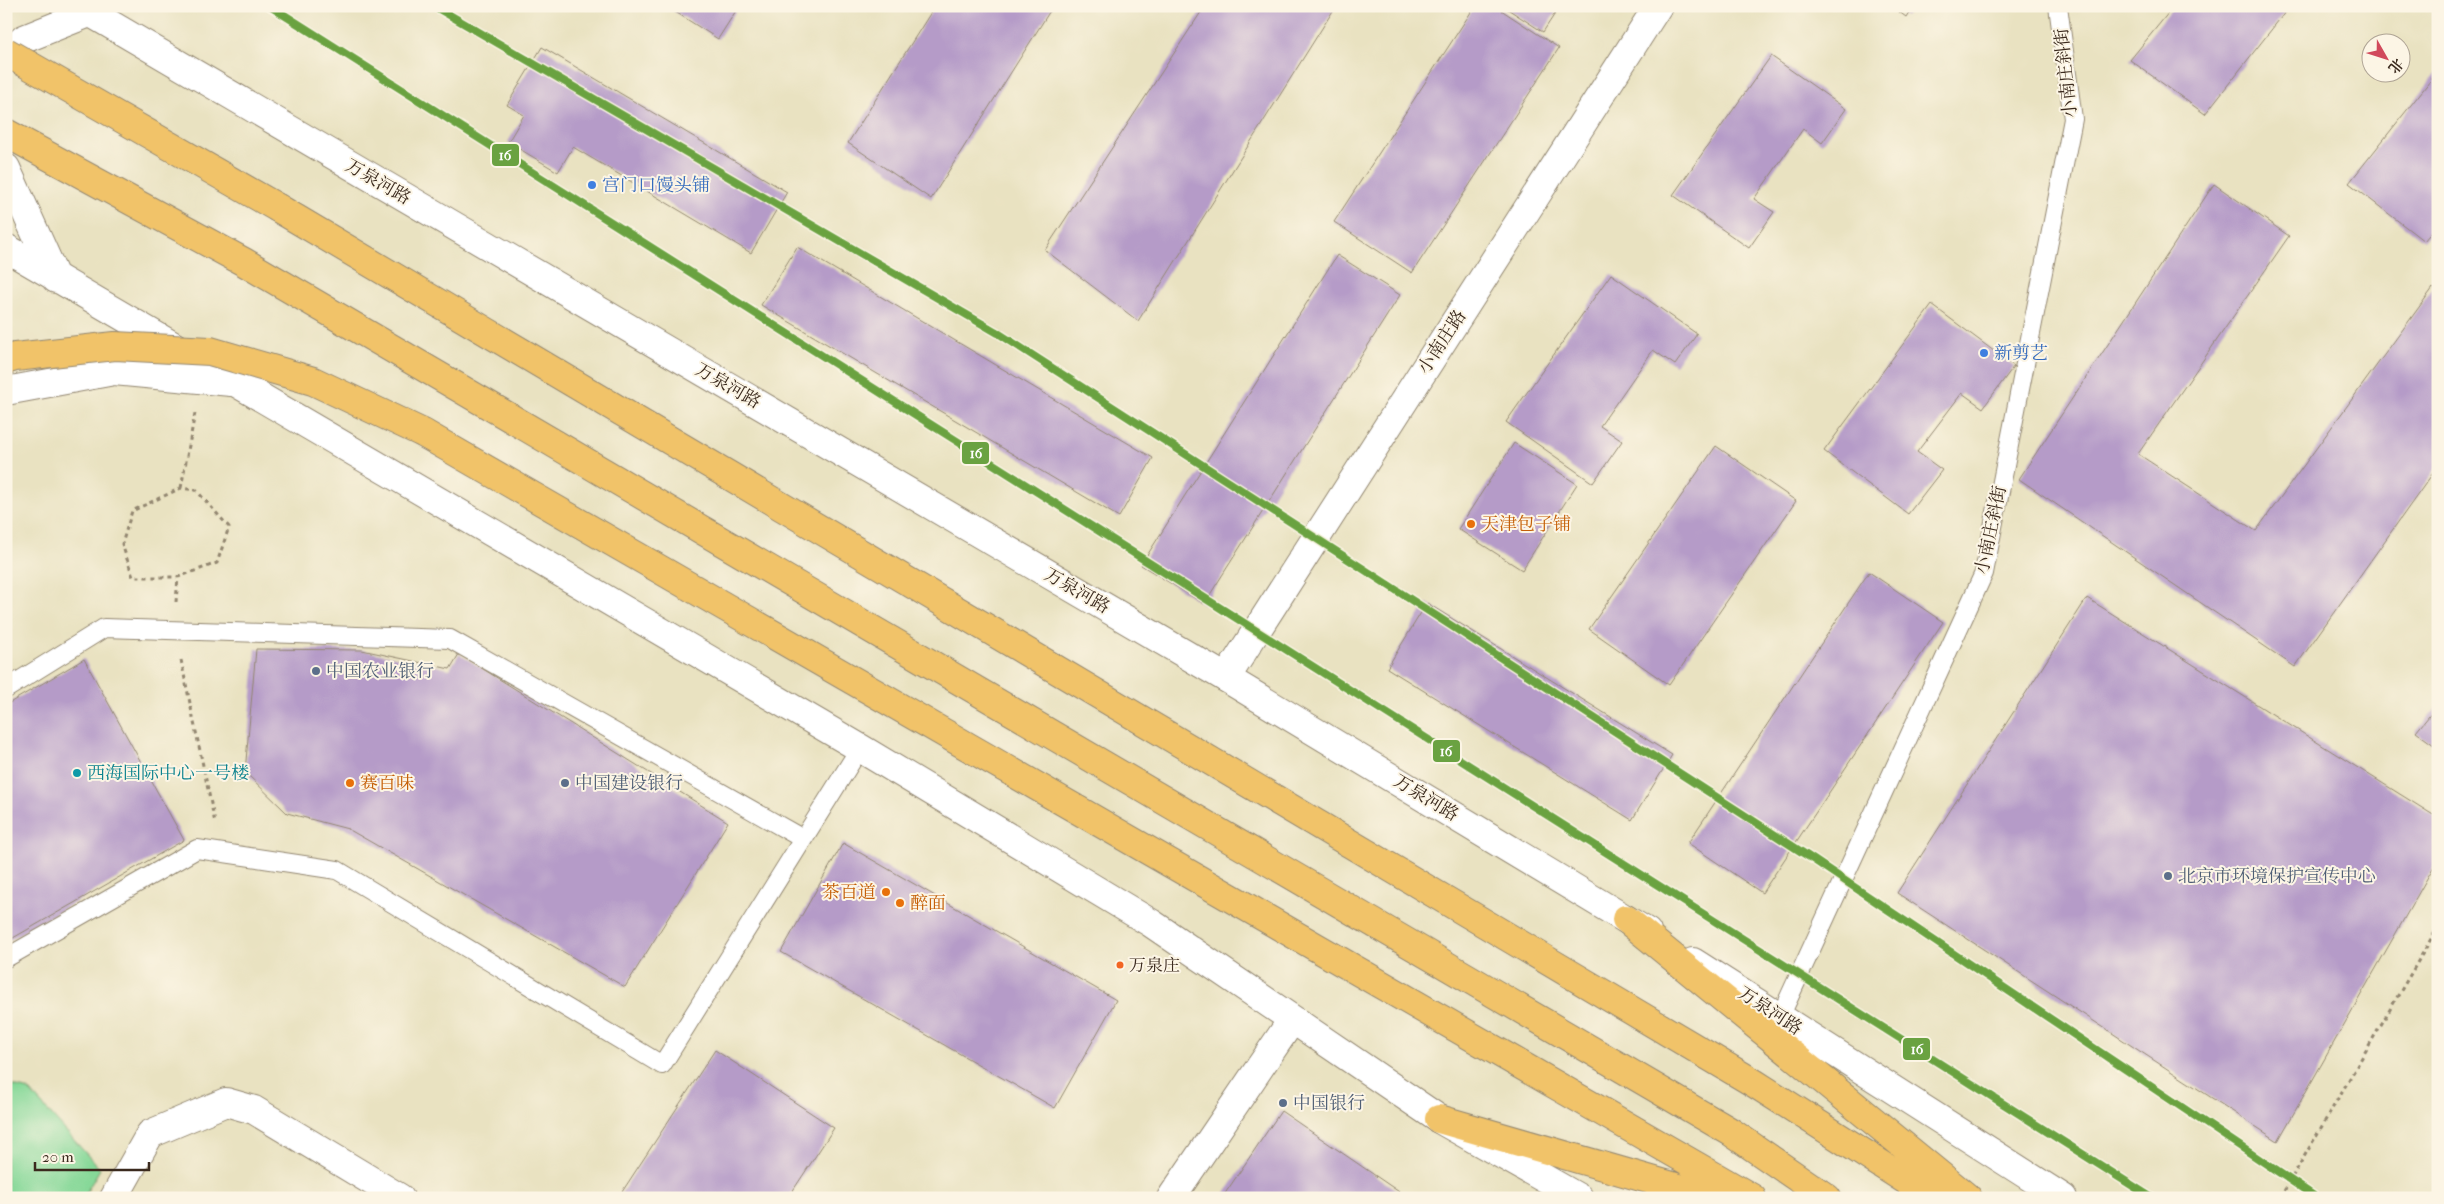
<svg xmlns="http://www.w3.org/2000/svg" width="2444" height="1204" viewBox="0 0 2444 1204" font-family="'IM FELL French Canon','Noto Serif SC',serif">
<style>
.green{fill:#86d898;stroke:#60815b}
.building{fill:#b59bc8}
.lines{fill:none;stroke-linecap:round;stroke-linejoin:round}
.service-casing{stroke:#928670;stroke-width:20}
.minor-casing{stroke:#928670;stroke-width:30}
.tertiary-casing{stroke:#928670;stroke-width:30}
.trunk-casing{stroke:#928670;stroke-width:30}
.path{stroke:#928670;stroke-width:3;stroke-dasharray:4 4;stroke-linecap:butt}
.service{stroke:#fff;stroke-width:18}
.minor{stroke:#fff;stroke-width:28}
.tertiary{stroke:#fff;stroke-width:28}
.trunk{stroke:#f1c369;stroke-width:28}
.trunk-bridge-casing{stroke:#928670;stroke-width:30;stroke-linecap:butt}
.trunk-bridge{stroke:#f1c369;stroke-width:28}
.metro-1-casing{stroke:#fcf5e5;stroke-width:11}
.metro-1{stroke:#6aa241;stroke-width:8}
.shop-dot{fill:#3f7fe0;stroke:#fcf5e5;stroke-width:2}
.food-dot{fill:#e8710a;stroke:#fcf5e5;stroke-width:2}
.service-dot{fill:#5c6f8a;stroke:#fcf5e5;stroke-width:2}
.culture-dot{fill:#0f9aa8;stroke:#fcf5e5;stroke-width:2}
.bus-dot{fill:#f26522;stroke:#fcf5e5;stroke-width:2}
.labels{text-anchor:middle;dominant-baseline:central;stroke-width:4;stroke-linejoin:round;paint-order:stroke}
.bus-label{font-size:17px;fill:#3b2a1e;stroke:#fcf5e5;text-anchor:start}
.street-label{font-size:18px;fill:#3b2a1e;stroke:#fcf5e5}
.shop-label{font-size:18px;fill:#366cbe;stroke:#fcf5e5;text-anchor:start}
.food-label{font-size:18px;fill:#c56008;stroke:#fcf5e5;text-anchor:start}
.service-label{font-size:18px;fill:#4e5e75;stroke:#fcf5e5;text-anchor:start}
.culture-label{font-size:18px;fill:#0d838f;stroke:#fcf5e5;text-anchor:start}
.line-badge{stroke:#fcf5e5;stroke-width:2}
.badge-label{font-size:14px;text-anchor:middle;font-weight:bold;fill:#fff}
</style>
<rect width="100%" height="100%" fill="#fcf5e5"/>
<filter id="ink" filterUnits="userSpaceOnUse"><feTurbulence type="fractalNoise" baseFrequency=".02" numOctaves="2"/><feDisplacementMap in="SourceGraphic" scale="10" xChannelSelector="R" yChannelSelector="G"/><feConvolveMatrix kernelMatrix="1 2 1 2 8 2 1 2 1" color-interpolation-filters="sRGB"/></filter>
<filter id="wash" filterUnits="userSpaceOnUse"><feTurbulence type="fractalNoise" baseFrequency=".0096" numOctaves="4" result="noise"/><feDisplacementMap in="SourceGraphic" scale="20" xChannelSelector="R" yChannelSelector="G"/><feGaussianBlur stdDeviation="1.12" result="paint"/><feColorMatrix in="noise" values="0 0 0 0 0 0 0 0 0 0 0 0 0 0 0 0 0 1.4 0 .05"/><feComposite in="paint" operator="in"/></filter>
<g filter="url(#wash)">
<rect width="100%" height="100%" fill="#e9e2c1"/>
<path class="green" d="M 6,1084 L 29,1090 L 100,1169 L 83,1198 L 6,1198 Z"/>
<g id="blocks">
<path class="building" d="M 666,6 L 739,6 L 718,39 Z
M 935,6 L 1053,6 L 931,199 L 848,143 Z
M 1205,6 L 1336,6 L 1138,321 L 1045,250 Z
M 1475,6 L 1495,6 L 1559,48 L 1412,273 L 1334,222 Z
M 1503,6 L 1560,6 L 1543,32 Z
M 1891,6 L 1913,6 L 1906,17 Z
M 2174,6 L 2290,6 L 2205,114 L 2130,60 Z
M 542,47 L 787,192 L 751,253 L 573,147 L 558,172 L 508,142 L 524,115 L 507,105 Z
M 1771,56 L 1846,109 L 1822,143 L 1803,129 L 1754,199 L 1774,212 L 1749,248 L 1673,195 Z
M 2438,71 L 2438,224 L 2424,241 L 2349,183 Z
M 2214,184 L 2289,236 L 2138,454 L 2256,531 L 2433,288 L 2438,292 L 2438,466 L 2295,667 L 2019,479 Z
M 797,247 L 1153,458 L 1119,517 L 761,305 Z
M 1337,255 L 1400,295 L 1204,604 L 1141,565 Z
M 1611,274 L 1697,334 L 1675,365 L 1653,350 L 1600,426 L 1622,441 L 1593,483 L 1506,422 Z
M 1932,305 L 2014,366 L 1983,408 L 1962,393 L 1917,452 L 1942,470 L 1908,514 L 1824,451 Z
M 1514,443 L 1577,484 L 1522,570 L 1458,529 Z
M 1716,446 L 1796,501 L 1669,685 L 1589,629 Z
M 1869,572 L 1943,622 L 1762,893 L 1688,843 Z
M 2087,598 L 2438,818 L 2438,859 L 2278,1141 L 1897,893 Z
M 1427,603 L 1672,755 L 1632,820 L 1387,668 Z
M 256,649 L 362,650 L 450,669 L 459,654 L 728,822 L 625,987 L 348,829 L 287,813 L 245,772 Z
M 84,659 L 184,840 L 6,942 L 6,705 Z
M 2438,705 L 2438,748 L 2416,732 Z
M 843,843 L 1116,1000 L 1055,1108 L 781,952 Z
M 715,1050 L 834,1128 L 788,1198 L 618,1198 Z
M 1281,1111 L 1408,1198 L 1222,1198 Z"/>
</g>
</g>
<g filter="url(#ink)">
<use href="#blocks" fill-opacity="0" stroke="#928670" stroke-width="1"/>
<g class="lines">
<g class="service-casing">
<path id="service" d="M 6,689 L 104,628 L 450,639 L 803,839
M 6,958 L 197,849 L 337,870 L 662,1065 L 860,748
M 1780,1017 L 1984,573 L 2073,119 L 2058,6"/>
</g>
<g class="minor-casing">
<path id="minor" d="M 1226,678 L 1658,6
M 114,1198 L 150,1134 L 226,1102 L 254,1110 L 400,1198
M 1171,1198 L 1292,1020"/>
</g>
<g class="tertiary-casing">
<path id="tertiary" d="M 79,6 L 1226,678 L 1647,932
M 6,55 L 24,39 L 89,13
M 6,168 L 56,279
M 6,248 L 860,748 L 1151,923 L 1439,1119 L 1579,1198
M 6,391 L 114,371 L 231,382
M 1693,962 L 2063,1198"/>
</g>
<g class="trunk-casing">
<path id="trunk" d="M 6,133 L 244,262 L 1731,1132 L 1827,1198
M 278,208 L 1754,1083 L 1934,1198
M 423,433 L 1752,1198
M 1626,919 L 1968,1198
M 1439,1119 L 1714,1198"/>
</g>
<path class="path" d="M 181,488 L 195,413
M 176,602 L 178,577 L 217,563 L 229,527 L 196,490 L 181,488 L 132,511 L 122,544 L 133,577 L 178,577
M 181,660 L 215,823
M 2280,1198 L 2438,927"/>
<use href="#service" class="service"/>
<use href="#minor" class="minor"/>
<use href="#tertiary" class="tertiary"/>
<use href="#trunk" class="trunk"/>
<g class="trunk-bridge-casing">
<path id="trunk-bridge" d="M 6,52 L 278,208
M 6,360 L 15,357 L 115,346 L 210,351 L 313,381 L 423,433"/>
</g>
<use href="#trunk-bridge" class="trunk-bridge"/>
<g class="metro-1-casing">
<path id="metro-1" d="M 270,6 L 2152,1198
M 434,6 L 998,333 L 1814,860 L 2317,1198"/>
</g>
<use href="#metro-1" class="metro-1"/>
</g>
</g>
<g class="shop-dot">
<circle cx="592" cy="185" r="5"/>
<circle cx="1984" cy="353" r="5"/>
</g>
<g class="food-dot">
<circle cx="1471" cy="524" r="5"/>
<circle cx="350" cy="783" r="5"/>
<circle cx="886" cy="892" r="5"/>
<circle cx="900" cy="903" r="5"/>
</g>
<g class="service-dot">
<circle cx="316" cy="671" r="5"/>
<circle cx="565" cy="783" r="5"/>
<circle cx="2168" cy="876" r="5"/>
<circle cx="1283" cy="1103" r="5"/>
</g>
<circle class="culture-dot" cx="77" cy="773" r="5"/>
<circle class="bus-dot" cx="1120" cy="965" r="4.5"/>
<g class="labels">
<g class="bus-label">
<text x="1129" y="965">万泉庄</text>
</g>
<g class="street-label">
<text transform="translate(2066 73) rotate(-96)">小南庄斜街</text>
<text transform="translate(378 182) rotate(30)">万泉河路</text>
<text transform="translate(1442 342) rotate(-57)">小南庄路</text>
<text transform="translate(728 386) rotate(30)">万泉河路</text>
<text transform="translate(1991 530) rotate(-78)">小南庄斜街</text>
<text transform="translate(1077 591) rotate(30)">万泉河路</text>
<text transform="translate(1426 798) rotate(31)">万泉河路</text>
<text transform="translate(1770 1011) rotate(33)">万泉河路</text>
</g>
<g class="shop-label">
<text x="602" y="185">宫门口馒头铺</text>
<text x="1994" y="353">新剪艺</text>
</g>
<g class="food-label">
<text x="1481" y="524">天津包子铺</text>
<text x="360" y="783">赛百味</text>
<text x="876" y="892" text-anchor="end">茶百道</text>
<text x="910" y="903">醉面</text>
</g>
<g class="service-label">
<text x="326" y="671">中国农业银行</text>
<text x="575" y="783">中国建设银行</text>
<text x="2178" y="876">北京市环境保护宣传中心</text>
<text x="1293" y="1103">中国银行</text>
</g>
<g class="culture-label">
<text x="87" y="773">西海国际中心一号楼</text>
</g>
</g>
<g class="line-badge">
<rect x="491" y="143" width="29" height="24" rx="5" fill="#6aa241"/>
<rect x="961" y="441" width="29" height="24" rx="5" fill="#6aa241"/>
<rect x="1432" y="739" width="29" height="24" rx="5" fill="#6aa241"/>
<rect x="1902" y="1037" width="29" height="24" rx="5" fill="#6aa241"/>
</g>
<g class="badge-label">
<text x="505" y="160">16</text>
<text x="976" y="458">16</text>
<text x="1446" y="756">16</text>
<text x="1917" y="1054">16</text>
</g>
<rect width="2444" height="1204" fill="none" stroke="#fcf5e5" stroke-width="25"/>
<g transform="translate(2386 58) rotate(129)"><circle r="24" fill="#fcf5e5" stroke="#afa495"/>
<path d="M0-4L9 19L0 12L-9 19Z" fill="#d1495b"/>
<text y="-8" font-size="14" font-weight="bold" text-anchor="middle" fill="#3b2a1e">北</text>
</g>
<path d="M35 1162v8h114v-8" fill="none" stroke="#3b2a1e" stroke-width="2.5"/>
<text x="42" y="1162" font-size="15" fill="#3b2a1e" stroke="#fcf5e5" stroke-width="4" paint-order="stroke">20 m</text>
</svg>
